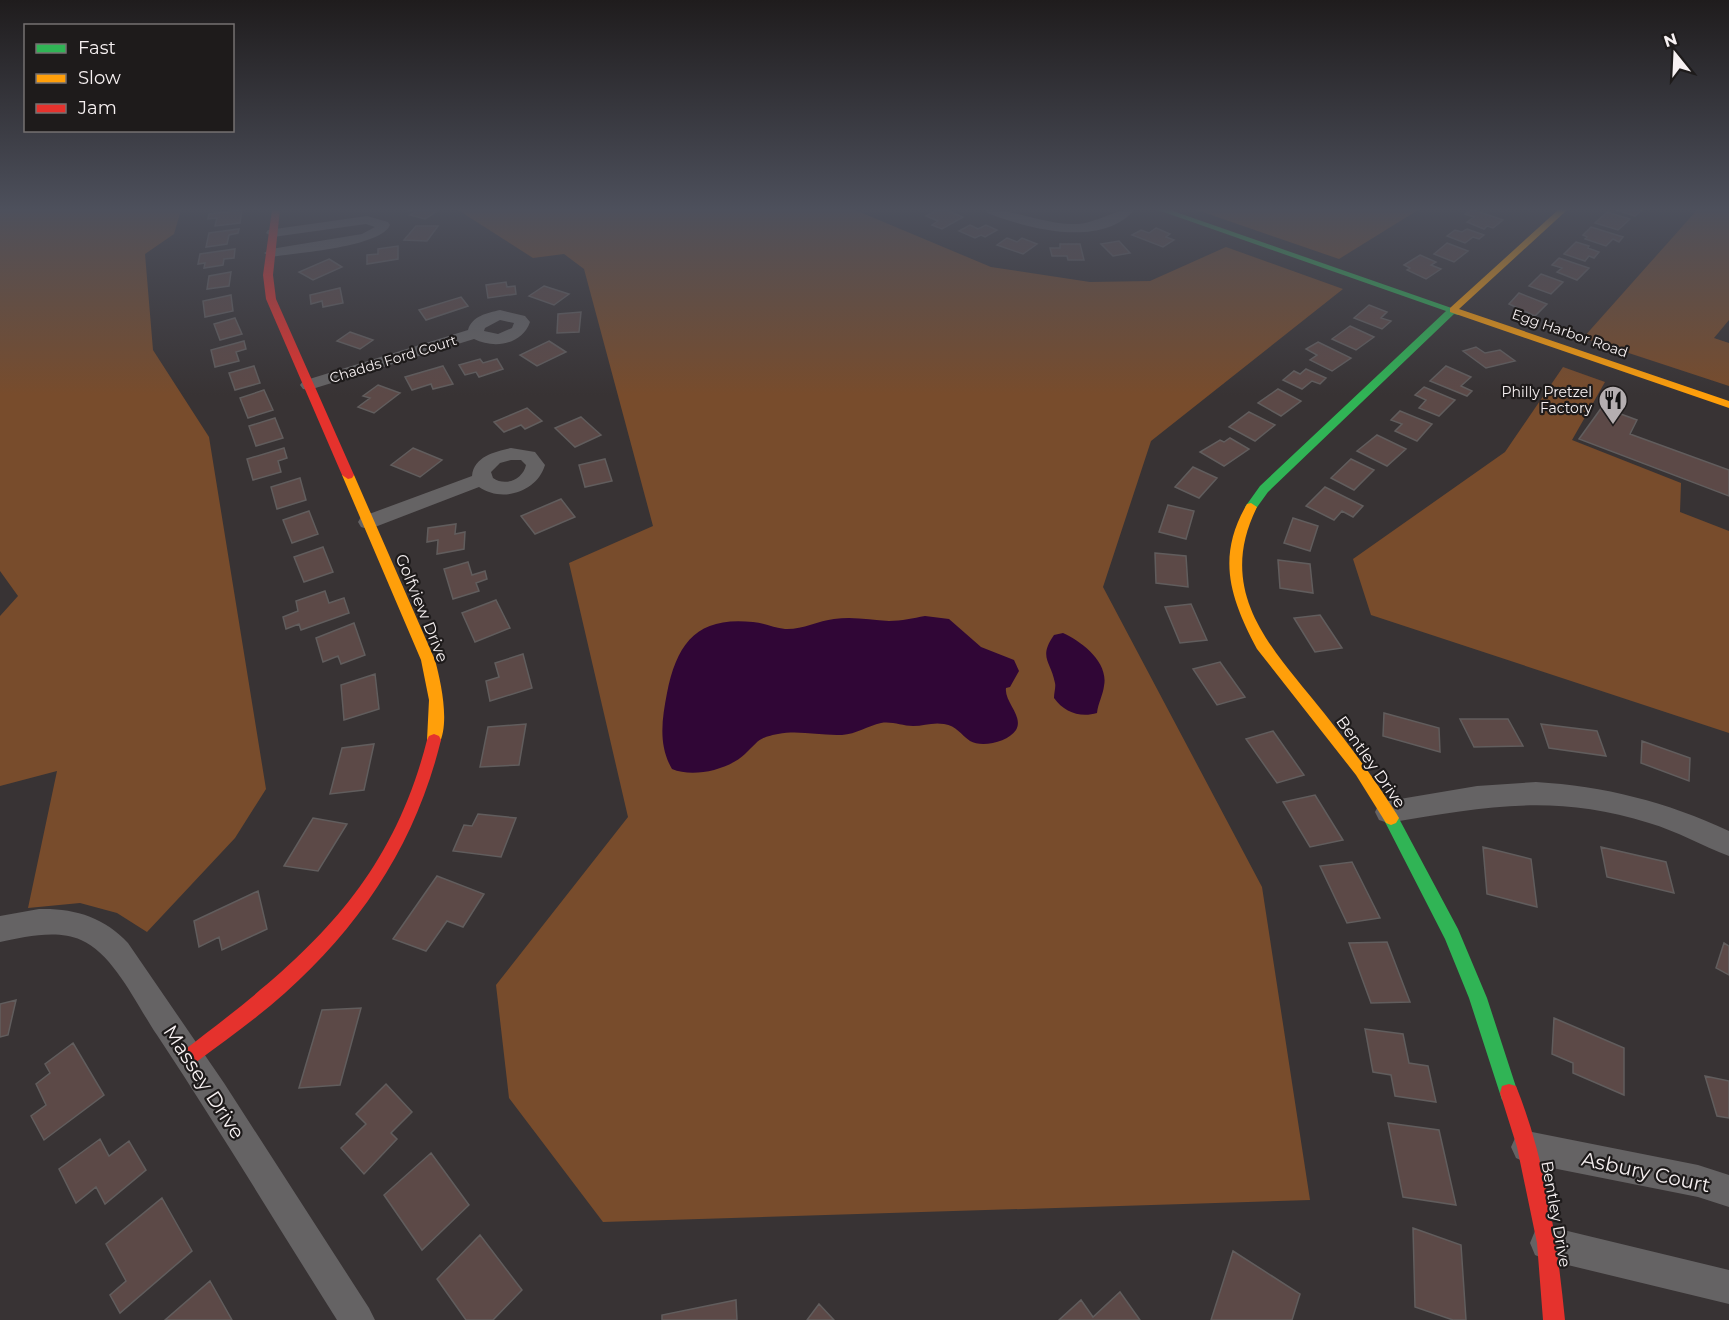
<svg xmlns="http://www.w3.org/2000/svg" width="1729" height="1320" viewBox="0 0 1729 1320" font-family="Montserrat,sans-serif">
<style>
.green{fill:#784c2c}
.water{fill:#300636}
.building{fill:#5c4947;stroke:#615d5d;stroke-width:1.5}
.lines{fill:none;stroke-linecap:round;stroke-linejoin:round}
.street{fill:#656364;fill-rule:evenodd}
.fast{fill:#30b455;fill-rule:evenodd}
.slow{fill:#ff9f0a;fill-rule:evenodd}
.jam{fill:#e5322d;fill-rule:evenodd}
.labels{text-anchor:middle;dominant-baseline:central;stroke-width:4.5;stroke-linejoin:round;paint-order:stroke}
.far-street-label{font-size:14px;fill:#f7f1f2;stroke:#1e1b1b}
.far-poi-label{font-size:14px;fill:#f7f1f2;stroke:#1e1b1b;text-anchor:end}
.street-label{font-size:16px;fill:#f7f1f2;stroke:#1e1b1b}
.near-street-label{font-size:20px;fill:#f7f1f2;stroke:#1e1b1b}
</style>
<rect width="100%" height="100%" fill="#383334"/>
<path class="green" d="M 0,210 L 181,210 L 174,234 L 145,254 L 153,350 L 209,437 L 266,789 L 235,838 L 147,932 L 117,913 L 80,903 L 28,908 L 57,771 L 0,786 L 0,616 L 18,596 L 0,571 Z
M 458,210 L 855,210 L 991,267 L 1090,282 L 1150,281 L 1226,247 L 1343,289 L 1151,441 L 1103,587 L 1262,887 L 1310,1200 L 603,1222 L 509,1098 L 496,985 L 628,817 L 569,563 L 653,526 L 584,269 L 564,254 L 533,258 Z
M 1197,210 L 1418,210 L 1339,259 Z
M 1697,210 L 1729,210 L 1729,320 L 1714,338 L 1729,343 L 1729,386 L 1583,338 Z
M 1563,367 L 1605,382 L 1572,440 L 1681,483 L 1680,512 L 1729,531 L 1729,733 L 1371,615 L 1353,559 L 1505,452 Z"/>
<path class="water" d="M 925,616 L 949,619 L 981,647 L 1014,660 L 1019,671 L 1010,687 L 1006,688 C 1004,702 1024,716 1016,730 C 1008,742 982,748 970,741 C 960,734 957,726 944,724 C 932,722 924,726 913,726 C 902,726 892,721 881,723 C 868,726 856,734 842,735 C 820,736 800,730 778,734 C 757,738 759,741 745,754 C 728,770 693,778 672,769 C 658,745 662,719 667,693 C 677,642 698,616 753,622 C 764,623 774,628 785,629 C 801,630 818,621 834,619 C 853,616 871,620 889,621 C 902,621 913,618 925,616 Z
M 1063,633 C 1081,641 1109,662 1104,686 C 1103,695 1098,703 1097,713 C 1080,718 1064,712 1054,698 C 1054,693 1056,687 1055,683 C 1051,661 1038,658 1054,635 Z"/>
<path class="building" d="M 242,210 L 240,223 L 215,226 L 217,218 L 208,219 L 209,214 Z
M 407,210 L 439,210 L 425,219 L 410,215 L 415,212 Z
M 937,210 L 946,210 L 963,217 L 942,229 L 932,225 L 938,221 L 926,216 Z
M 1471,210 L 1474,210 L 1503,220 L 1493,228 L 1487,226 L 1484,229 L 1467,222 L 1474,217 L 1465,214 Z
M 1616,210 L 1642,210 L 1635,216 Z
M 1607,212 L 1630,219 L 1618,230 L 1595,223 Z
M 970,225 L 978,229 L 986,225 L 997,230 L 985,237 L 981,235 L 975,238 L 959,231 Z
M 416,226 L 438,226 L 427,241 L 404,240 Z
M 1591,227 L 1623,237 L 1619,242 L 1613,239 L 1606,246 L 1585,239 L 1587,237 L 1583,235 Z
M 1156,228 L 1170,234 L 1166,237 L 1174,240 L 1163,247 L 1132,235 L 1141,230 L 1149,233 Z
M 239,229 L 238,233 L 229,235 L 227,244 L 206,247 L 209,233 Z
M 1467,229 L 1484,235 L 1479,239 L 1473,237 L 1465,243 L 1447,236 L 1455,230 L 1462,232 Z
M 1007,238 L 1017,242 L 1022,238 L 1037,244 L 1023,254 L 997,245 Z
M 1119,241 L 1130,253 L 1113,256 L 1101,244 Z
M 1576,242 L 1589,246 L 1588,248 L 1599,252 L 1594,258 L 1589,256 L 1585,261 L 1564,254 Z
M 1447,243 L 1468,251 L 1454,262 L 1434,254 Z
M 1060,244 L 1080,244 L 1084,260 L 1068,260 L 1067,256 L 1052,256 L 1050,248 L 1060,248 Z
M 398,246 L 398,259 L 367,264 L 367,255 L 378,254 L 378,249 Z
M 235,249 L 234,258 L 224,259 L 223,265 L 204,268 L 205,263 L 198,264 L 200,254 Z
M 1420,255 L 1436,262 L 1431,265 L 1441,269 L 1426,279 L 1407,270 L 1410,268 L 1404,265 Z
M 1559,258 L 1589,268 L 1577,280 L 1557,272 L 1562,268 L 1552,265 Z
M 329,259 L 342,267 L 313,280 L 299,272 Z
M 231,272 L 229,286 L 207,289 L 209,276 Z
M 1541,274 L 1563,282 L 1551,294 L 1529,286 Z
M 506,282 L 507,287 L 515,286 L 516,294 L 488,298 L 486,285 Z
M 544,286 L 569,294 L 554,305 L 529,296 Z
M 340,288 L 343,303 L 323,307 L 322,301 L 311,304 L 310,295 Z
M 1519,293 L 1547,304 L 1535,316 L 1509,304 Z
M 231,295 L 233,311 L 205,317 L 203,301 Z
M 461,297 L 468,306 L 426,320 L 419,310 Z
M 1369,305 L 1387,312 L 1381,318 L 1391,321 L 1382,329 L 1354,318 Z
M 581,312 L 579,332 L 557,333 L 558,314 Z
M 235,318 L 242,334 L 220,340 L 214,324 Z
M 1350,326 L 1374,337 L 1356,350 L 1332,339 Z
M 350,332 L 373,340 L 360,349 L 337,341 Z
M 244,341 L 246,349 L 236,352 L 239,361 L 215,367 L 211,350 Z
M 549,341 L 566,352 L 537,366 L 520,355 Z
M 1318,342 L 1351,358 L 1332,371 L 1310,360 L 1317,355 L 1306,349 Z
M 1476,347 L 1485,353 L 1500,350 L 1515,361 L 1486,368 L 1463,351 Z
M 480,359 L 483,363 L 497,359 L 503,369 L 479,377 L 476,372 L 465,375 L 459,365 Z
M 254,366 L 260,383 L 235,390 L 229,373 Z
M 443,366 L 453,384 L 433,389 L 431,384 L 412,390 L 405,377 Z
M 1446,366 L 1471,377 L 1461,386 L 1472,391 L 1467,396 L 1430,381 Z
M 1306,369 L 1326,378 L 1320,384 L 1312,381 L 1302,389 L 1283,380 L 1294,371 L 1300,374 Z
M 378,385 L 400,393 L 374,413 L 358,407 L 370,398 L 363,396 Z
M 1424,387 L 1455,400 L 1439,416 L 1419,408 L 1426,400 L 1415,395 Z
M 1278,389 L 1301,401 L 1281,416 L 1258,403 Z
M 264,390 L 273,410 L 248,418 L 240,398 Z
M 1602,407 L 1637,420 L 1630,434 L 1729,470 L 1729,496 L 1579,439 Z
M 527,408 L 542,421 L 525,429 L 521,425 L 504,432 L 494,422 Z
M 1400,411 L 1432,424 L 1417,441 L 1395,431 L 1402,424 L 1391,420 Z
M 1249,412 L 1275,425 L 1255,441 L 1229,427 Z
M 581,417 L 601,435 L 575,447 L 555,428 Z
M 275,418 L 283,438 L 256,446 L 249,426 Z
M 1377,435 L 1406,449 L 1387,466 L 1357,451 Z
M 1230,438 L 1249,449 L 1224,466 L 1200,452 L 1220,440 L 1224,442 Z
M 284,448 L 287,458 L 278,461 L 281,472 L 253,480 L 247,459 Z
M 413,448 L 442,460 L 420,477 L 391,465 Z
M 605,459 L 612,481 L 585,487 L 579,465 Z
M 1351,459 L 1374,470 L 1354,490 L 1331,478 Z
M 1193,467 L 1217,478 L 1199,498 L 1175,487 Z
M 300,478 L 306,500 L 277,509 L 271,487 Z
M 1325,487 L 1363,506 L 1353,517 L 1342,511 L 1334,520 L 1306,506 Z
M 561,499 L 575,517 L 535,534 L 521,516 Z
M 1168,505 L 1194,511 L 1186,539 L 1159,532 Z
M 309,511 L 318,534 L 292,543 L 283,520 Z
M 1293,518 L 1318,526 L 1310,551 L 1284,543 Z
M 456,524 L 455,534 L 465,532 L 464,549 L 437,554 L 438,540 L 427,542 L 428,528 Z
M 323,547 L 333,572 L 304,582 L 294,557 Z
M 1155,553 L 1186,556 L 1188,587 L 1156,583 Z
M 1278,560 L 1310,564 L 1313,593 L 1280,588 Z
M 468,562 L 472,575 L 485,571 L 487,579 L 476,583 L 479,591 L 453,599 L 444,569 Z
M 325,591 L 329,603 L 344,598 L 349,613 L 301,630 L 299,624 L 286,629 L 283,617 L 298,611 L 296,601 Z
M 496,600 L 510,628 L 475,642 L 462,613 Z
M 1191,604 L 1207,640 L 1180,643 L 1165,607 Z
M 1320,615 L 1342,648 L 1315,652 L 1294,618 Z
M 354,623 L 365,655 L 341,664 L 338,656 L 323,662 L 316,638 Z
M 523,654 L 532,688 L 490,701 L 486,681 L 499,677 L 495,663 Z
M 1220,662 L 1245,697 L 1217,705 L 1193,669 Z
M 375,674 L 379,709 L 344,720 L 341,685 Z
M 1384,713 L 1439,728 L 1440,752 L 1383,736 Z
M 1460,719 L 1508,719 L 1523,746 L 1474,747 Z
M 526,724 L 519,765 L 480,767 L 488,727 Z
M 1541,724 L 1597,731 L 1606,756 L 1549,748 Z
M 1273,731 L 1304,775 L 1277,783 L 1246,739 Z
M 1642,741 L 1690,758 L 1689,781 L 1641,763 Z
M 374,744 L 364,790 L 330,794 L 342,748 Z
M 1315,795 L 1343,840 L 1310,847 L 1283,802 Z
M 478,814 L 516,818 L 501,857 L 453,851 L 464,825 L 472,826 Z
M 313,818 L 347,824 L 318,871 L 284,866 Z
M 1483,847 L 1531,859 L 1537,907 L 1487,894 Z
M 1601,847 L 1666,862 L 1674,893 L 1607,877 Z
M 1352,862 L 1380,918 L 1347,923 L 1320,866 Z
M 437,876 L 484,894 L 463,927 L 447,921 L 426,951 L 393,939 Z
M 258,891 L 267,929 L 222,950 L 219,937 L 199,947 L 194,921 Z
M 1387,942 L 1410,1002 L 1371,1003 L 1349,943 Z
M 1724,943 L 1729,946 L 1729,975 L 1716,968 Z
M 16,1000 L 8,1035 L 0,1037 L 0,1004 Z
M 361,1008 L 340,1085 L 299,1088 L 322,1010 Z
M 1554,1018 L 1624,1048 L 1624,1095 L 1573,1073 L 1573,1063 L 1552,1054 Z
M 1365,1029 L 1403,1034 L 1409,1063 L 1428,1066 L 1436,1102 L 1395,1096 L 1391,1075 L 1373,1072 Z
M 73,1043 L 104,1095 L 44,1140 L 31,1116 L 46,1105 L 36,1084 L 50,1073 L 45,1064 Z
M 1705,1076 L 1729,1081 L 1729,1118 L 1717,1116 Z
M 386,1084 L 412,1112 L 391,1133 L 397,1139 L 364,1174 L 341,1148 L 366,1124 L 356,1114 Z
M 1388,1123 L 1439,1130 L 1456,1205 L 1403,1197 Z
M 100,1139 L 109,1156 L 129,1141 L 146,1170 L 105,1204 L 96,1187 L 76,1203 L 59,1169 Z
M 431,1153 L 469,1205 L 422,1250 L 384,1195 Z
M 162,1198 L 192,1251 L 120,1313 L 110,1295 L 126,1281 L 106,1244 Z
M 1413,1228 L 1461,1245 L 1466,1320 L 1453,1320 L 1415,1307 Z
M 480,1235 L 522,1290 L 493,1320 L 466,1320 L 437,1279 Z
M 1233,1251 L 1300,1294 L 1292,1320 L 1211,1320 Z
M 210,1281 L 232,1320 L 165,1320 Z
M 1120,1292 L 1140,1320 L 1059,1320 L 1081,1300 L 1093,1317 Z
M 736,1300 L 737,1320 L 662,1320 L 662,1315 Z
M 819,1304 L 834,1320 L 807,1320 Z"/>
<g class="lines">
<path class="street" d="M 985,210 C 1016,209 1044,225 1076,224 C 1098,223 1113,209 1134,210 C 1101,249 1027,228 987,213 Z
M 367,216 L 388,222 L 390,225 C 381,247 296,253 271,257 L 264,253 L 271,249 L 362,234 L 375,227 L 366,224 L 273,237 L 266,233 L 268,230 Z
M 500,310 L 525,316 L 530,322 C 522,345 494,349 474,339 L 309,390 L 303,389 L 300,385 L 303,381 L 468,330 C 472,316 487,313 500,310 ZM 500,320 L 514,323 L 512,328 L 498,334 L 484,331 L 485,328 Z
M 511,448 L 535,452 L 545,465 C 537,492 502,503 479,487 L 375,527 L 368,529 L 361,527 L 358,522 L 361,517 L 472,476 C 474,456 495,452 511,448 ZM 511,460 L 521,460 L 526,465 C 523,479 506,487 493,478 L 491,472 L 500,463 Z
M 1536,782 C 1604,786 1667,802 1729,831 L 1729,856 C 1702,846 1677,831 1649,823 C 1553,793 1484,807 1388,823 L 1379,820 L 1375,812 L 1379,804 L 1388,801 L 1477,786 Z
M 39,909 C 74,908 104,917 128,943 L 224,1083 L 369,1308 L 375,1320 L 337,1320 C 277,1225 219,1129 157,1035 C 137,1006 114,954 81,940 C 57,929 24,937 0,942 L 0,916 Z
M 1527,1131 L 1698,1165 L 1729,1175 L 1729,1207 L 1698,1197 L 1527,1163 L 1516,1158 L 1511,1147 L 1516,1136 Z
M 1547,1226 L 1729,1270 L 1729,1304 L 1547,1260 L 1535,1255 L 1530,1243 L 1535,1231 Z"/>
<path class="fast" d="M 1158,210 L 1170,210 L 1463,312 L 1458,315 L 1454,314 L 1268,492 L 1255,510 L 1247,510 L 1245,507 L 1260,486 L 1446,311 Z
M 1391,811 L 1396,813 L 1458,929 L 1487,998 L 1518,1093 L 1516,1100 L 1509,1102 L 1502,1100 L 1469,998 L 1445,939 L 1383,818 L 1386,813 Z"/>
<path class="slow" d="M 1558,210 L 1567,210 L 1459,309 L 1729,401 L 1729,408 L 1450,312 L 1450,308 Z
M 348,471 L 354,475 L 435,660 C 441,682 450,723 439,744 L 434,746 L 429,744 L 427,740 L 429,700 L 421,660 L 342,475 Z
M 1251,503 L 1257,507 C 1214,594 1273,649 1324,713 C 1350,746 1374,778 1396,813 L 1399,818 L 1396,823 L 1391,825 L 1386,823 L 1356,775 L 1257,649 C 1230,598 1216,557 1247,504 Z"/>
<path class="jam" d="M 272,210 L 280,210 L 273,275 L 276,299 L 354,475 L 352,478 L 348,479 L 342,475 L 266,299 L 263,275 Z
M 434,734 L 439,736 L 441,740 C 416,842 363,923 285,993 C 257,1018 226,1040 195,1063 L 189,1066 L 183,1063 L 180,1057 L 183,1051 C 300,962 389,890 427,740 L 429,736 Z
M 1509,1084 L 1516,1086 C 1546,1161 1557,1241 1565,1320 L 1543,1320 L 1537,1243 L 1517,1147 L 1500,1093 L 1502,1086 Z"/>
</g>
<linearGradient id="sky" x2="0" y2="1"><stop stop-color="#1f1c1d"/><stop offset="0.53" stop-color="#4d505c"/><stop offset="1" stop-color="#4d505c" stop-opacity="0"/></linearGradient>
<rect width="1729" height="395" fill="url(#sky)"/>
<defs>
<g id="restaurant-pin" transform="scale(1.5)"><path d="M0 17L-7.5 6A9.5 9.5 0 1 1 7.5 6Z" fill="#b4aeb0" stroke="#1e1b1b"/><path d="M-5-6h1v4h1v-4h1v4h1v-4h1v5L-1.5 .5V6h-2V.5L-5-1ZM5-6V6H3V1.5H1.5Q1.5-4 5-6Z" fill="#111"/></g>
</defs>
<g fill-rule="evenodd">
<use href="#restaurant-pin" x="1613" y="400"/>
</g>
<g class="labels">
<g class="far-street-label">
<text transform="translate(1570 333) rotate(19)">Egg Harbor Road</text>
<text transform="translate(393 359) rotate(-17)">Chadds Ford Court</text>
</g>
<g class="far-poi-label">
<text x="1592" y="392">Philly Pretzel<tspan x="1592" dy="16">Factory</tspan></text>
</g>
<g class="street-label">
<text transform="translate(422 608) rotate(68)">Golfview Drive</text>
<text transform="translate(1371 762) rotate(55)">Bentley Drive</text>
<text transform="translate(1556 1214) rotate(80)">Bentley Drive</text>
</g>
<g class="near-street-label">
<text transform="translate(204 1082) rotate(57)">Massey Drive</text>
<text transform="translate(1646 1172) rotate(12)">Asbury Court</text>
</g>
</g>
<rect x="24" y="24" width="210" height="108" fill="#1e1b1b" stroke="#757171" stroke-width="1.5"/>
<rect x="36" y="44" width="30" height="9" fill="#30b455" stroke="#757171" stroke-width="1.5"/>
<text x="78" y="54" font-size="18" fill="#f7f1f2">Fast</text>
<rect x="36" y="74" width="30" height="9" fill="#ff9f0a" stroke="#757171" stroke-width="1.5"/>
<text x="78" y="84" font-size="18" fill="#f7f1f2">Slow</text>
<rect x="36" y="104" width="30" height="9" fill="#e5322d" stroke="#757171" stroke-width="1.5"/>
<text x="78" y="114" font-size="18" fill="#f7f1f2">Jam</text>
<g transform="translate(1675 54) rotate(342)" stroke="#1e1b1b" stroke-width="4.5" paint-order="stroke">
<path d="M0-4.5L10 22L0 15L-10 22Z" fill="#f7f1f2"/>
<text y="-9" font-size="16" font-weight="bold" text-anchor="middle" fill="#f7f1f2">N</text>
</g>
</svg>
